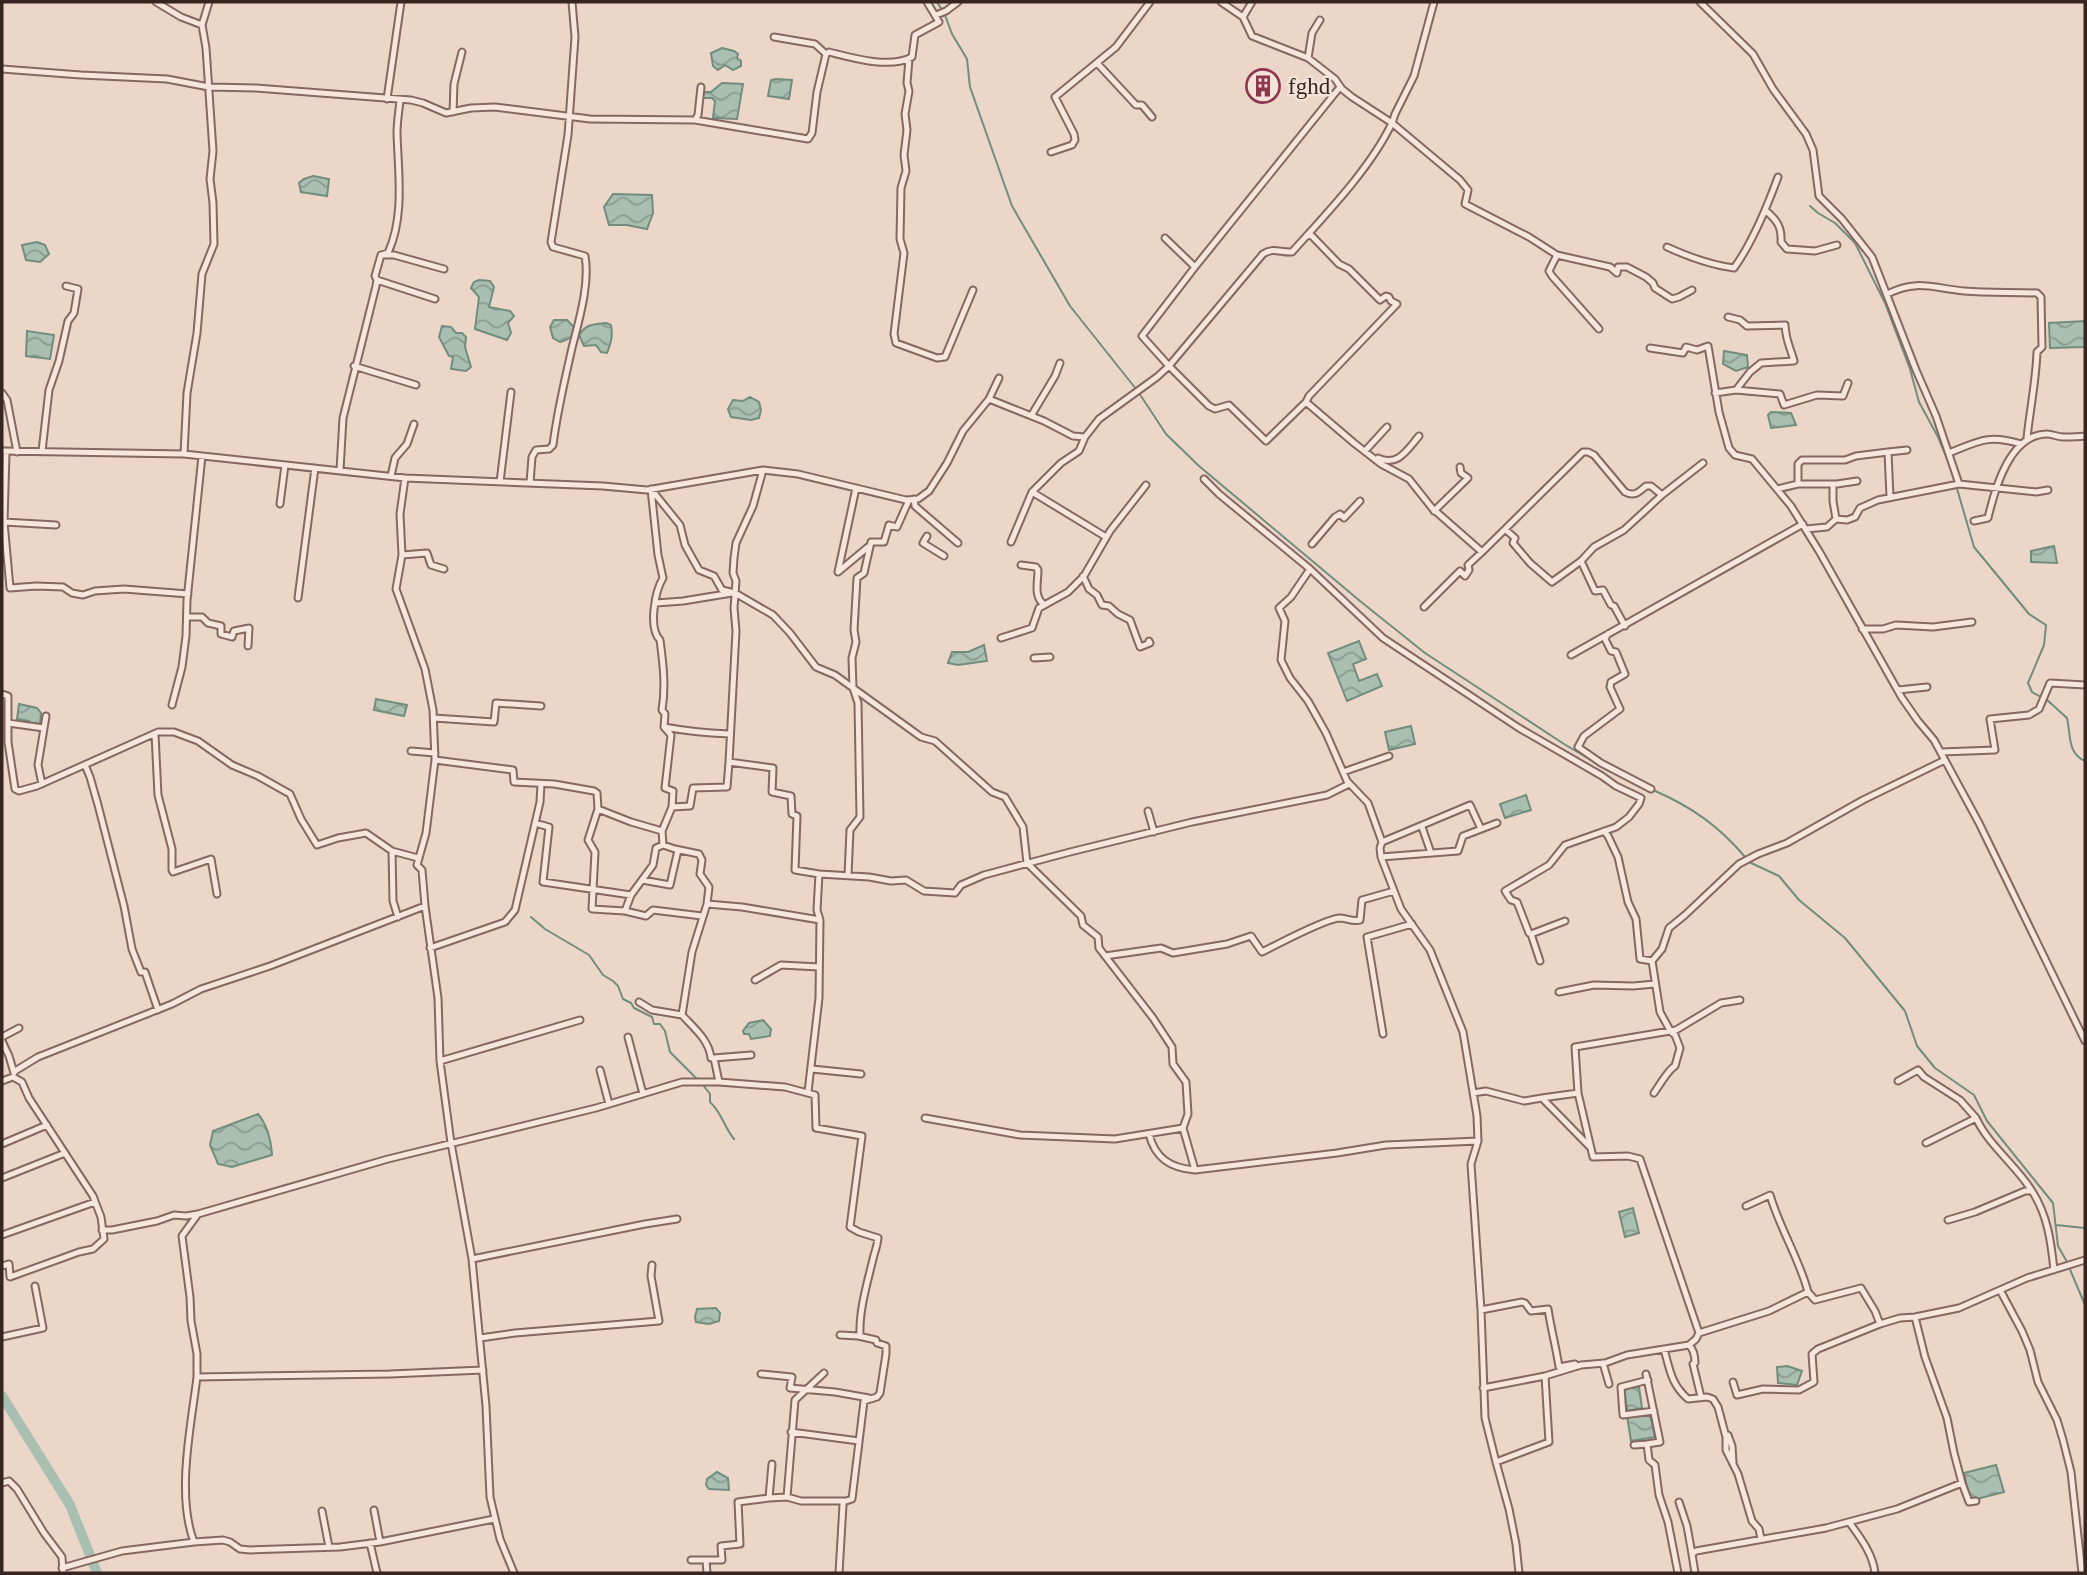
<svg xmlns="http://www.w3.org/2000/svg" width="2087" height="1575" viewBox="0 0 2087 1575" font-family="'Times New Roman',serif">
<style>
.water{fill:url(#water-waves);stroke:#708d7d;stroke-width:2}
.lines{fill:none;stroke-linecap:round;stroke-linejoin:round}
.stream{stroke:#708d7d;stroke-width:2}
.river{stroke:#a9bfb2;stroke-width:10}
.street-casing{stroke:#85685f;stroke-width:9}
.street{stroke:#f6e6db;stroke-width:5}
.labels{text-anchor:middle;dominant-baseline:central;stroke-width:5;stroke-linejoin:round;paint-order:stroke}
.poi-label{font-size:23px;fill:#372521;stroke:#f3e3d7;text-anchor:start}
</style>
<defs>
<pattern id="water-waves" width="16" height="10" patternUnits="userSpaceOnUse" patternTransform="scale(1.75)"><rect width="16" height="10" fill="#a9bfb2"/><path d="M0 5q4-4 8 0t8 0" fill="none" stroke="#8a9b90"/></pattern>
</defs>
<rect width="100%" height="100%" fill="#ebd6c8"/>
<path class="water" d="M 722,48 L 734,51 L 738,54 L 737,58 L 741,61 L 741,66 L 733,70 L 725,65 L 718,70 L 713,66 L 711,53 Z
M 776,79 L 792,80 L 789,99 L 768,96 L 771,80 Z
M 722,83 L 743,84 L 737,119 L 713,118 L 715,101 L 712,98 L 702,98 L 703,92 L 711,92 Z
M 313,176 L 329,179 L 327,196 L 301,192 L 299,183 L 304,179 Z
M 613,194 L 652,195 L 653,213 L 647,229 L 627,225 L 609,225 L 604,207 Z
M 37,242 L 45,245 L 49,254 L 40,262 L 26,260 L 22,245 Z
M 479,280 L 490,281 L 494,287 L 489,307 L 510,311 L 514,316 L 508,323 L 511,333 L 507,340 L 475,329 L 479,297 L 471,288 L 474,282 Z
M 554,320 L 567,320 L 574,327 C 573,337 570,339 560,342 L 553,338 L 550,327 Z
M 2085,321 L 2085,347 L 2050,348 L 2049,323 Z
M 606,323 L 611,325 C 613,336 611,343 607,353 L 601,352 L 596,345 L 584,346 L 579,335 C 586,324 594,324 606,323 Z
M 442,326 L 451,327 L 456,333 L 462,333 L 466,337 L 465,347 L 471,367 L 466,371 L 451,369 L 453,357 L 449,356 L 439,337 Z
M 27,331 L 54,335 L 50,359 L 26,356 Z
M 1724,351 L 1747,355 L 1748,367 L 1736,371 L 1723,364 Z
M 750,397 L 759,402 L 761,410 L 759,418 L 751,420 L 731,417 L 728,409 L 733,400 L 743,401 Z
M 1771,412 L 1791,413 L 1796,425 L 1771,428 L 1768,415 Z
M 2054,546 L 2057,563 L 2031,562 L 2031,551 Z
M 1359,641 L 1366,659 L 1353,664 L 1359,681 L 1377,674 L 1382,686 L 1347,701 L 1328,653 Z
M 984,645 L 987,661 L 958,665 L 948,663 L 952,652 L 968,652 Z
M 376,699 L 407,705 L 404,716 L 374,710 Z
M 19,704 L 37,708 L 41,713 L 40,724 L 32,725 L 29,721 L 17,719 Z
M 1411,726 L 1415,744 L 1389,750 L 1385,732 Z
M 1526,795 L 1531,810 L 1505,818 L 1500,804 Z
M 763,1020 L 771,1029 L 770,1036 L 751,1039 L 749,1034 L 744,1034 L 743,1031 L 749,1023 Z
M 258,1114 C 268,1126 271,1140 272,1155 L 232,1167 L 218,1164 L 210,1145 L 213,1131 Z
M 1633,1208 L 1639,1233 L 1625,1237 L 1619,1212 Z
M 716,1308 L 720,1313 L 719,1321 L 709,1324 L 696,1322 L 695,1317 L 697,1309 Z
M 1787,1366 L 1802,1371 L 1797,1385 L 1778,1383 L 1777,1367 Z
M 1639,1387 L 1642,1408 L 1627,1411 L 1624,1389 Z
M 1650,1415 L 1655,1437 L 1631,1441 L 1627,1416 Z
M 1996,1465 L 2004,1492 L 1973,1500 L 1969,1497 L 1964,1473 Z
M 717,1472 L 728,1478 L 729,1490 L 709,1489 L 706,1485 L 707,1479 Z"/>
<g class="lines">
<path class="stream" d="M 937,2 L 942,10
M 945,15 L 952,34 L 967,59 L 970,87 L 1012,206 L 1070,306 L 1136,389
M 1810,206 L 1818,213 L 1835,223 L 1855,243 L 1885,303 L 1910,369 L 1919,402 L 1938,437 L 1951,468 L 1974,547 L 2029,614 L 2046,625 L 2044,645 L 2028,683 L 2032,692 L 2041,697
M 1139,393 L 1166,434 L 1199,466 L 1360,601 L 1425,653 L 1564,744 L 1591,760
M 2046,699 L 2067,718 C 2071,735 2067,753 2085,761
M 1653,790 C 1692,807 1719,826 1746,858
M 1749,862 L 1779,876 L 1799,900 L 1845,938 L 1905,1011 L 1917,1046 L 1935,1068 L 1974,1095 L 1987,1121 L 2053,1203 L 2058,1246 L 2067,1262
M 531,917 L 545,929 L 589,955 L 603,975 L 613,981 L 618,986 L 623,999 L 631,1003 L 634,1008 L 652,1017 L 654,1024 L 660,1024 L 665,1031 L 670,1052 L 699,1081
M 703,1085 L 710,1094 L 710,1102 C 722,1113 724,1127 734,1139
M 2056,1225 L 2085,1228
M 2069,1267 L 2085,1305"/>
<path class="river" d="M 2,1396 L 70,1505 L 97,1573"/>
<g class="street-casing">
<path id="street" d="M 156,2 L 181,17 L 202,25
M 209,2 L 202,25 L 206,48 L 213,151 L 210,179 L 213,203 L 214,244 L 202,274 L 197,333 L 187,393 L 184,454 L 405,478 L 603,486 L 647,490 L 763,470
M 1221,2 L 1243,17
M 1252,2 L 1243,17 L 1252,36 L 1308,58 L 1335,79 L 1342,89 L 1352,97 L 1392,123 C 1370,169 1326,214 1292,252 C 1281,253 1273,247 1263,254 L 1169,366 L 1209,406 L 1215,409 L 1229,405 L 1266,441 L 1306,402 L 1354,443 L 1381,464 L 1409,479 L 1432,508 L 1482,552 L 1583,452 L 1588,452 L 1594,455 L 1625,492 C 1635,497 1639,492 1646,486 L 1651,486 L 1662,495 L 1703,463
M 1434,2 L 1414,76 L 1395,114 L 1392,123 L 1460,180 L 1468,190 L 1465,204 L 1529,237 L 1557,255 L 1549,271 L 1552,276 L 1599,329
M 1700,2 L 1753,54 L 1773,89 L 1806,134 L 1813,150 L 1819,196 L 1842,219 L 1872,257 L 1916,370 L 1936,416 L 1959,484
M 936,15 L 946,11 L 958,2
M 774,37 L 815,44 L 826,54 L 829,52 C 853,58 890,69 912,57 L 915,35 L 939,22 L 927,2
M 1308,58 L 1312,33 L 1320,20
M 909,59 L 907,83 L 909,91 L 905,114 L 907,130 L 904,155 L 906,171 L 901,188 L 900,239 L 904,253 L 894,334 L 896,343 L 937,358 L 945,357 L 973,290
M 1097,63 L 1136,105 L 1142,105 L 1152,117
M 2,69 L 81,75 L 167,79 L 209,87 L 256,88 L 411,100 L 423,103 L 446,113 L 471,108 L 495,107 L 590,119 L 695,120 L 698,115 L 701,87
M 387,99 L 401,2
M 453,112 L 454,84 L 462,52
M 695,120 L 808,139 L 812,133 L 817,92 L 826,54
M 1051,152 L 1072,145 L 1075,140 L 1074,134 L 1055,97 L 1116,47 L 1150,2
M 1765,210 C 1777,220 1782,227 1781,242 L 1787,249 L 1815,251 L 1837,245
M 1667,247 C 1689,257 1710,265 1734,268 C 1753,242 1767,207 1778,177
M 384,255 L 394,255 L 444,269
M 1557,255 L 1610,267 L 1617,273 L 1618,267 L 1627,267 L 1646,277 L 1653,283 L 1655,288 L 1672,299 L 1679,297 L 1692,290
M 1195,267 L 1340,87
M 377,280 L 435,299
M 1887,294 C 1918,279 1932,288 1964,291 C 1988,293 2012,292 2037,293 L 2041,297 L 2042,347 L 2037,352 C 2036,381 2030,409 2027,438
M 1650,348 L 1683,353 L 1686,347 L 1697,350 L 1708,346 L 1719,412 L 1729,448 L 1735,455 L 1752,459 L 1791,506 L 1819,551 L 1902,698 L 1918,721 L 1934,740 L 1979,823 L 2085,1041
M 354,366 L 416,385
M 1736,390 L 1780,394 L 1784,405 L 1817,395 L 1843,396 L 1848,383
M 2,393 L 7,400 L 17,452
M 1715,393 L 1736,390 L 1750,372 L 1761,363 L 1794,361 C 1790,346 1786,342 1785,325 L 1747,326 L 1740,320 L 1728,317
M 989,399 L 999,378
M 1306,402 L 1309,396 L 1397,304 L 1391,301 L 1389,297 L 1386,296 L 1380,300 L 1349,269 L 1339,264 L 1311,235 L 1307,236
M 1031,416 L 1055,376 L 1060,363
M 2,451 L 184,454
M 42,451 L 49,390 L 59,361 L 68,321 L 74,313 L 78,289 L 66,286
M 1365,451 L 1387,427
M 6,453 L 4,522 L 10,588 L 36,586 L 63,587 L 72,593 L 83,595 L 95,591 L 124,589 L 188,594
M 1949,453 C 1979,441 1988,434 2021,444
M 1378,458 C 1398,467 1407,450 1419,436
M 340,470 L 343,418 L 376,286 L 377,280 L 375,276 L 381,255 L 388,253 C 405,216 398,171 397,133 C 397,122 399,111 400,100
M 391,476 L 395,458 L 407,444 L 414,424
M 405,478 L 400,514 L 402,555 L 396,589 L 425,669 L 433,710 L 435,760
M 1204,479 L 1219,494 L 1310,569
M 500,482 L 511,392
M 530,483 L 532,457 L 536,450 L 549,449 L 553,445 C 557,412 565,379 572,348 C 579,320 590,284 585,256 L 553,247 L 551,242 L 568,135 L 575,37 L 572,2
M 1798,484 L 1837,484 L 1857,481
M 1833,484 L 1833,501 L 1836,519
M 651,489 L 680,525 L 685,545 L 699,570 L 714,576 L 722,590 L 735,593 L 773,615 L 790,633 L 816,667 L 835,675 L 921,737 L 935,741 L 992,792 L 1005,797 L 1023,827 L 1027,863 L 1081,916 L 1083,925 L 1098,937 L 1099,948 L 1153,1018 L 1172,1047 L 1173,1064 L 1186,1082 L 1188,1114 L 1183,1128
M 651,489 L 658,555 L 663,578 C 655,591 648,628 660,640 C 663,663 666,686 662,710 L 665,714 L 664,727 L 671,735 L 665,788 L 673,791 L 672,807 L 662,831
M 1777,489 L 1798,484 L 1798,464 L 1802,460 L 1845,460 L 1856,456 L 1888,452
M 1032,492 L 1106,537
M 1890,497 L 1888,452 L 1907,450
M 914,499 L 915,506 L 958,543
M 280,504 L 285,465
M 1434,511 L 1468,478 L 1461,473 L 1460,467
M 1974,521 L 1988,518 C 1995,488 2010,434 2047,434 C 2052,434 2058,437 2063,437 C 2070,437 2078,437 2085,436
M 4,522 L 56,525
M 1806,529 L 1827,527 L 1836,519 L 1847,520 L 1855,517 L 1860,508 L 1878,500 L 1959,484 L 2036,492 L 2048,490
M 1506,530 L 1515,538 L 1513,543 L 1530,563 L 1552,582 L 1581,561 L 1594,547 L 1624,530 L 1662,495
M 927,536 L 923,543 L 944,556
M 1011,542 L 1032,492 L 1061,463 L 1079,451 L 1085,437 L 1099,419 L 1157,377 L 1169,366 L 1142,336 L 1195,267 L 1165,238
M 1312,544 L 1335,517 L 1340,514 L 1344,518 L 1360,501
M 402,555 L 427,553 L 431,565 L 444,569
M 1581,561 L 1595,591 L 1603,590 L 1611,605 L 1614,606 L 1625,626
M 1021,565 L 1036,567 L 1038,570 C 1038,582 1033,598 1045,605
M 838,572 L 856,488
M 838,572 L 868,547
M 1083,576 L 1089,589 L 1097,595 L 1102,605 L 1109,606 L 1118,614 L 1130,620 L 1140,647 L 1150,643 L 1149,641
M 298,598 L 315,468
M 656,603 L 683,601 L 732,593
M 1424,607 L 1460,571 L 1465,576 L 1469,570 L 1468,565 L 1482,552
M 187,617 L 202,617 L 208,623 L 221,626 L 221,634 L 232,637 L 234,631 L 249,628 L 248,646
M 1862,629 L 1883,629 L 1896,625 L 1933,627 L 1972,622
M 1608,634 L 1605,639 L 1611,651 L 1616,652 L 1625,674 L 1611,682 L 1610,687 L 1620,709 L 1584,736 L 1578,747 L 1601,763 L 1651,789
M 1001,638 L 1032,628 L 1039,608 L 1068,592 L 1084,576 L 1110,531 L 1146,485
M 1571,655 L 1803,524
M 1034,658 L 1050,657
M 1898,690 L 1927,687
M 2,694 L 8,696 L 8,742 L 15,789 L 19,791 L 37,786 L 158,732 L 174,732 L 198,741 L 232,765 L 258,776 L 290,794 L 301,819 L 317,845 L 338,838 L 366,833 L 392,851 L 418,858
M 172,705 L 182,667 L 186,636 L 187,600 L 202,456
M 434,718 L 494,722 L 496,703 L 541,706
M 8,723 L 44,728
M 664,727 C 686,731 707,733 729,734
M 155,734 L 158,795 L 172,849 L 172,870 L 173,872 L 211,859 L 217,894
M 411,751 L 435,753
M 1941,752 L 1995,750 L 1990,719 L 2029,715 L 2039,709 L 2050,683 L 2085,685
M 85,765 L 90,777 L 98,805 L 124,906 L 132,949 L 141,972 L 145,972 L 158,1010
M 1343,772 L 1389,756
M 42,784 L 38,765 L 46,716
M 672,807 L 690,806 L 693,788 L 727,787 L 729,762
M 598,809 L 588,840 L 595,852 L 592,909 L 625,911 L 631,895 L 653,865 L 656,848 L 663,845
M 1148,811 L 1154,832
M 535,823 L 549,827 L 543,882 L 631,895
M 1497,823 L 1463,836 L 1458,851 L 1381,857 L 1401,909 L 1430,950 L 1463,1032 L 1477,1116 L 1478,1141 L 1471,1164 L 1481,1310 L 1485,1418 L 1496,1462 L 1509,1509 L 1516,1544 L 1519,1573
M 1422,827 L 1431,853
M 1604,831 L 1608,836 L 1618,857 L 1628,902 L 1636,919 L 1640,959 L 1652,961 L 1660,1012 L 1671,1032 L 1675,1035 L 1680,1048 L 1675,1066 C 1668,1070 1659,1086 1654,1093
M 1382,842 L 1470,805 L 1481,829
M 392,851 L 393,901 L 398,917
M 1381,857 L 1380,848 L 1382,842 L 1368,803 L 1347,781 L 1326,733 L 1308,701 L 1290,678 L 1281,660 L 1285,621 L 1279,608 L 1291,597 L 1310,569 L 1383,638 L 1519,728 L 1602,776 L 1616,786 L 1641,798 L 1639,804 L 1629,817 L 1616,827 L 1565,845 L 1549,865 L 1505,891 L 1511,900 L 1517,902 L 1529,933 L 1531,934 L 1565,921
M 819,874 L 795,870 L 797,816 L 792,814 L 791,796 L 772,792 L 773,768 L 729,762 L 736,631 L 734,608 L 736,581 L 733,573 L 734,558 L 736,543 L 753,506 L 763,470 L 798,474 L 906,500 L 918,499 L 929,491 L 947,463 L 963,431 L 989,399 L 1044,421 L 1073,436 L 1085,437
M 848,875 L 850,830 L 860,817 L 858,703 L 853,688 L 852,658 L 856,642 L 854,630 L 857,578 L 864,573 L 871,542 L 884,542 L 889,525 L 897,527 L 909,500
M 642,880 L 670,885 L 678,850
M 707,904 L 692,952 L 682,1015 C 694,1028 709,1040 711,1058 L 714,1058
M 425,906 L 422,870 L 417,865 L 426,833 L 435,760 L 513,770 L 514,782 L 554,784 L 594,791 L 597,793 L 598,809 L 631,822 L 662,831 L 663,845 L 675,849 L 699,854 L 702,860 L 700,874 L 709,887 L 707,904 L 742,907 L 820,920
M 625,911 L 646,916 L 653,910 L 702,916
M 1531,934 L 1540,961
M 430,948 L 505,922 L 515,910 L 540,802 L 541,784
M 1105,956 L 1161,948 L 1173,953 L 1227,944 L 1251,936 L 1262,952 C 1276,945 1325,919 1339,918 C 1347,918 1352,922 1360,920 L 1362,900 L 1394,891
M 1652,961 L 1662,949 L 1669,928 L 1685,915 L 1739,864 L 1758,854 L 1787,843 L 1863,800 L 1945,760
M 755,980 L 781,965 L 819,967
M 1559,992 L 1594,985 L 1633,986 L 1655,984
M 639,1002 L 652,1010 L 682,1015
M 1383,1034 L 1367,937 L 1412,924
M 2,1037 L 19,1028
M 628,1037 L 643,1094
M 2,1041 L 9,1056 L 14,1073
M 440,1061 L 580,1020
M 812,1069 L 861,1074
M 600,1070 L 609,1104
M 15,1071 L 38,1057 L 172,1004 L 201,989 L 270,966 L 425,906 L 438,998 L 440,1061 L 451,1143 L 472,1259 L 486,1406 L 490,1497 L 500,1539 L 514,1573
M 2,1081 L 13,1077 L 22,1082 L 29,1098 L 93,1196 L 101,1217 L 104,1239 L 93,1249 L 79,1252 L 10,1277 L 9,1264 L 2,1266
M 1898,1081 L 1918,1070 L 1924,1077 L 1960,1100 L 1976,1118
M 719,1082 L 714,1058 L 751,1055
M 808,1092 L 819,998 L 820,920 L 817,910 L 819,874 L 869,877 L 891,881 L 906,880 L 924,891 L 955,893 L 961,885 L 984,875 L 1070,852 L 1192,822 L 1327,795 L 1349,784
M 1473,1093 L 1486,1091 L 1524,1101 L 1542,1098 L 1590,1147
M 1578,1093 L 1575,1047 L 1676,1030 L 1721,1003 L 1740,1000
M 1542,1098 L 1578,1093 L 1593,1157 L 1628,1156 L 1640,1159 L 1699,1333
M 925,1118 L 1020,1135 L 1115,1139 L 1183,1128 L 1195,1170
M 1149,1134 C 1155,1158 1170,1168 1195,1170 L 1337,1153 L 1386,1145 L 1478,1141
M 1926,1143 L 1976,1118 C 1989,1146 2016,1165 2032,1191 C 2048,1216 2051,1242 2054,1270
M 2,1144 L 47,1125
M 2,1178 L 65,1153
M 1746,1206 L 1770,1195 C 1780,1229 1799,1258 1808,1292
M 1948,1220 L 1975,1212 L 2025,1191 L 2032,1191
M 102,1230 L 112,1230 L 157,1221 L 174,1215 L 186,1216 L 198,1214
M 2,1235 L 95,1202
M 472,1259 L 645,1224 L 677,1219
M 2000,1290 L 2022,1331 L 2030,1350 L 2038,1382 L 2057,1420 L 2063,1440 L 2071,1472 L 2082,1573
M 1481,1310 L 1522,1302 L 1525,1303 L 1531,1311 L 1548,1309 C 1551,1329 1556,1347 1559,1367 L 1575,1364
M 2,1337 L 43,1328 L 35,1286
M 480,1338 L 515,1333 L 659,1321 L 651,1276 L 652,1265
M 1689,1345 C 1694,1350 1695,1356 1695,1363 L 1693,1364 L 1701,1397
M 1664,1349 C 1670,1370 1671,1384 1688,1399 L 1707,1397 L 1713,1399 L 1718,1407 L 1726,1437 L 1726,1450 L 1738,1474 L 1752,1521 L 1759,1529 L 1761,1539
M 1603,1363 L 1609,1384
M 483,1370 L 390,1374 L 197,1377 L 197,1354 L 191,1321 L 190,1297 L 182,1236 L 198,1214 L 388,1159 L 596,1108 L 682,1082 L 719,1082 L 785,1087 L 815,1095 L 816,1128 L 862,1136 L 850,1227 L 859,1232 L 878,1238 C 877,1248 875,1250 873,1259 C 867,1284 859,1310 860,1335 L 858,1336
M 824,1373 L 795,1400 L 787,1497 L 801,1501 L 844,1501
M 761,1374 L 792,1377 L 790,1388 L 835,1392 L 869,1398
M 1646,1374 L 1660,1442 L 1647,1444
M 1648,1380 L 1621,1387 L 1623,1415 L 1654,1411
M 1733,1382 L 1737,1395 L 1763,1389 L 1799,1390 L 1814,1382 L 1812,1354 L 1818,1349 L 1880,1324
M 1483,1388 L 1545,1376 L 1581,1365 L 1605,1363 L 1627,1355 L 1689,1345 L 1696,1339 L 1699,1333 L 1769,1311 L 1808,1292 L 1815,1300 L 1861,1288 L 1875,1311 L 1880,1324 L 1900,1318 L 1915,1317 L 1959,1308 L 2027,1278 L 2085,1260
M 791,1432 L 859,1441
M 1728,1435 L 1732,1446 L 1733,1463
M 1634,1445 L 1647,1444 L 1649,1460 L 1655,1465 L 1659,1495 L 1668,1522 L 1678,1573
M 1496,1462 L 1549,1442 L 1545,1376
M 772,1464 L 769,1498 L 787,1497
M 2,1483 L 9,1481 L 17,1489 L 44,1533 L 62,1557 L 63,1573
M 1962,1483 L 1969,1502 L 1976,1501
M 1679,1502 L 1687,1526 L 1692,1554
M 374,1510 L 380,1542
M 322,1511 L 329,1547
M 1849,1522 C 1860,1537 1873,1554 1875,1573
M 194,1542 C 176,1495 191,1426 197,1377
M 370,1543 L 377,1573
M 691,1560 L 722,1560 L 721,1546 L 740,1544 L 738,1502 L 769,1498
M 706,1560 L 707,1573
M 62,1568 L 122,1551 L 194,1542 L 223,1540 L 230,1542 L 240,1549 L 250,1550 L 340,1547 L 380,1542 L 494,1519
M 839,1573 L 843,1505 L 843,1502 L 852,1499 L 864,1401 L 877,1397 L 880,1393 L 886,1354 L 886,1346 L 877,1343 L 876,1340 L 858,1336 L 840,1335
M 1695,1573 L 1692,1554 L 1696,1551 L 1826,1528 L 1897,1509 L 1962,1483 L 1954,1453 L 1947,1418 L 1925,1357 L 1915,1317"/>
</g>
<use href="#street" class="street"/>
</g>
<defs>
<g id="building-ring" transform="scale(1.75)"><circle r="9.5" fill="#f3e3d7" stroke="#8e3550" stroke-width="1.5"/><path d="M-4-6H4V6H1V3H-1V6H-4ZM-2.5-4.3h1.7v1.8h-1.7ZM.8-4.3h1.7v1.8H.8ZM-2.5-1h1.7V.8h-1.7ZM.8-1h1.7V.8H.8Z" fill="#8e3550"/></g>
</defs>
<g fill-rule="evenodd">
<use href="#building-ring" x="1263" y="86"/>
</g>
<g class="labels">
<g class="poi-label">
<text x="1288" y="86">fghd</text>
</g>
</g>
<rect width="2087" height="1575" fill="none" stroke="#372521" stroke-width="7"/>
</svg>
